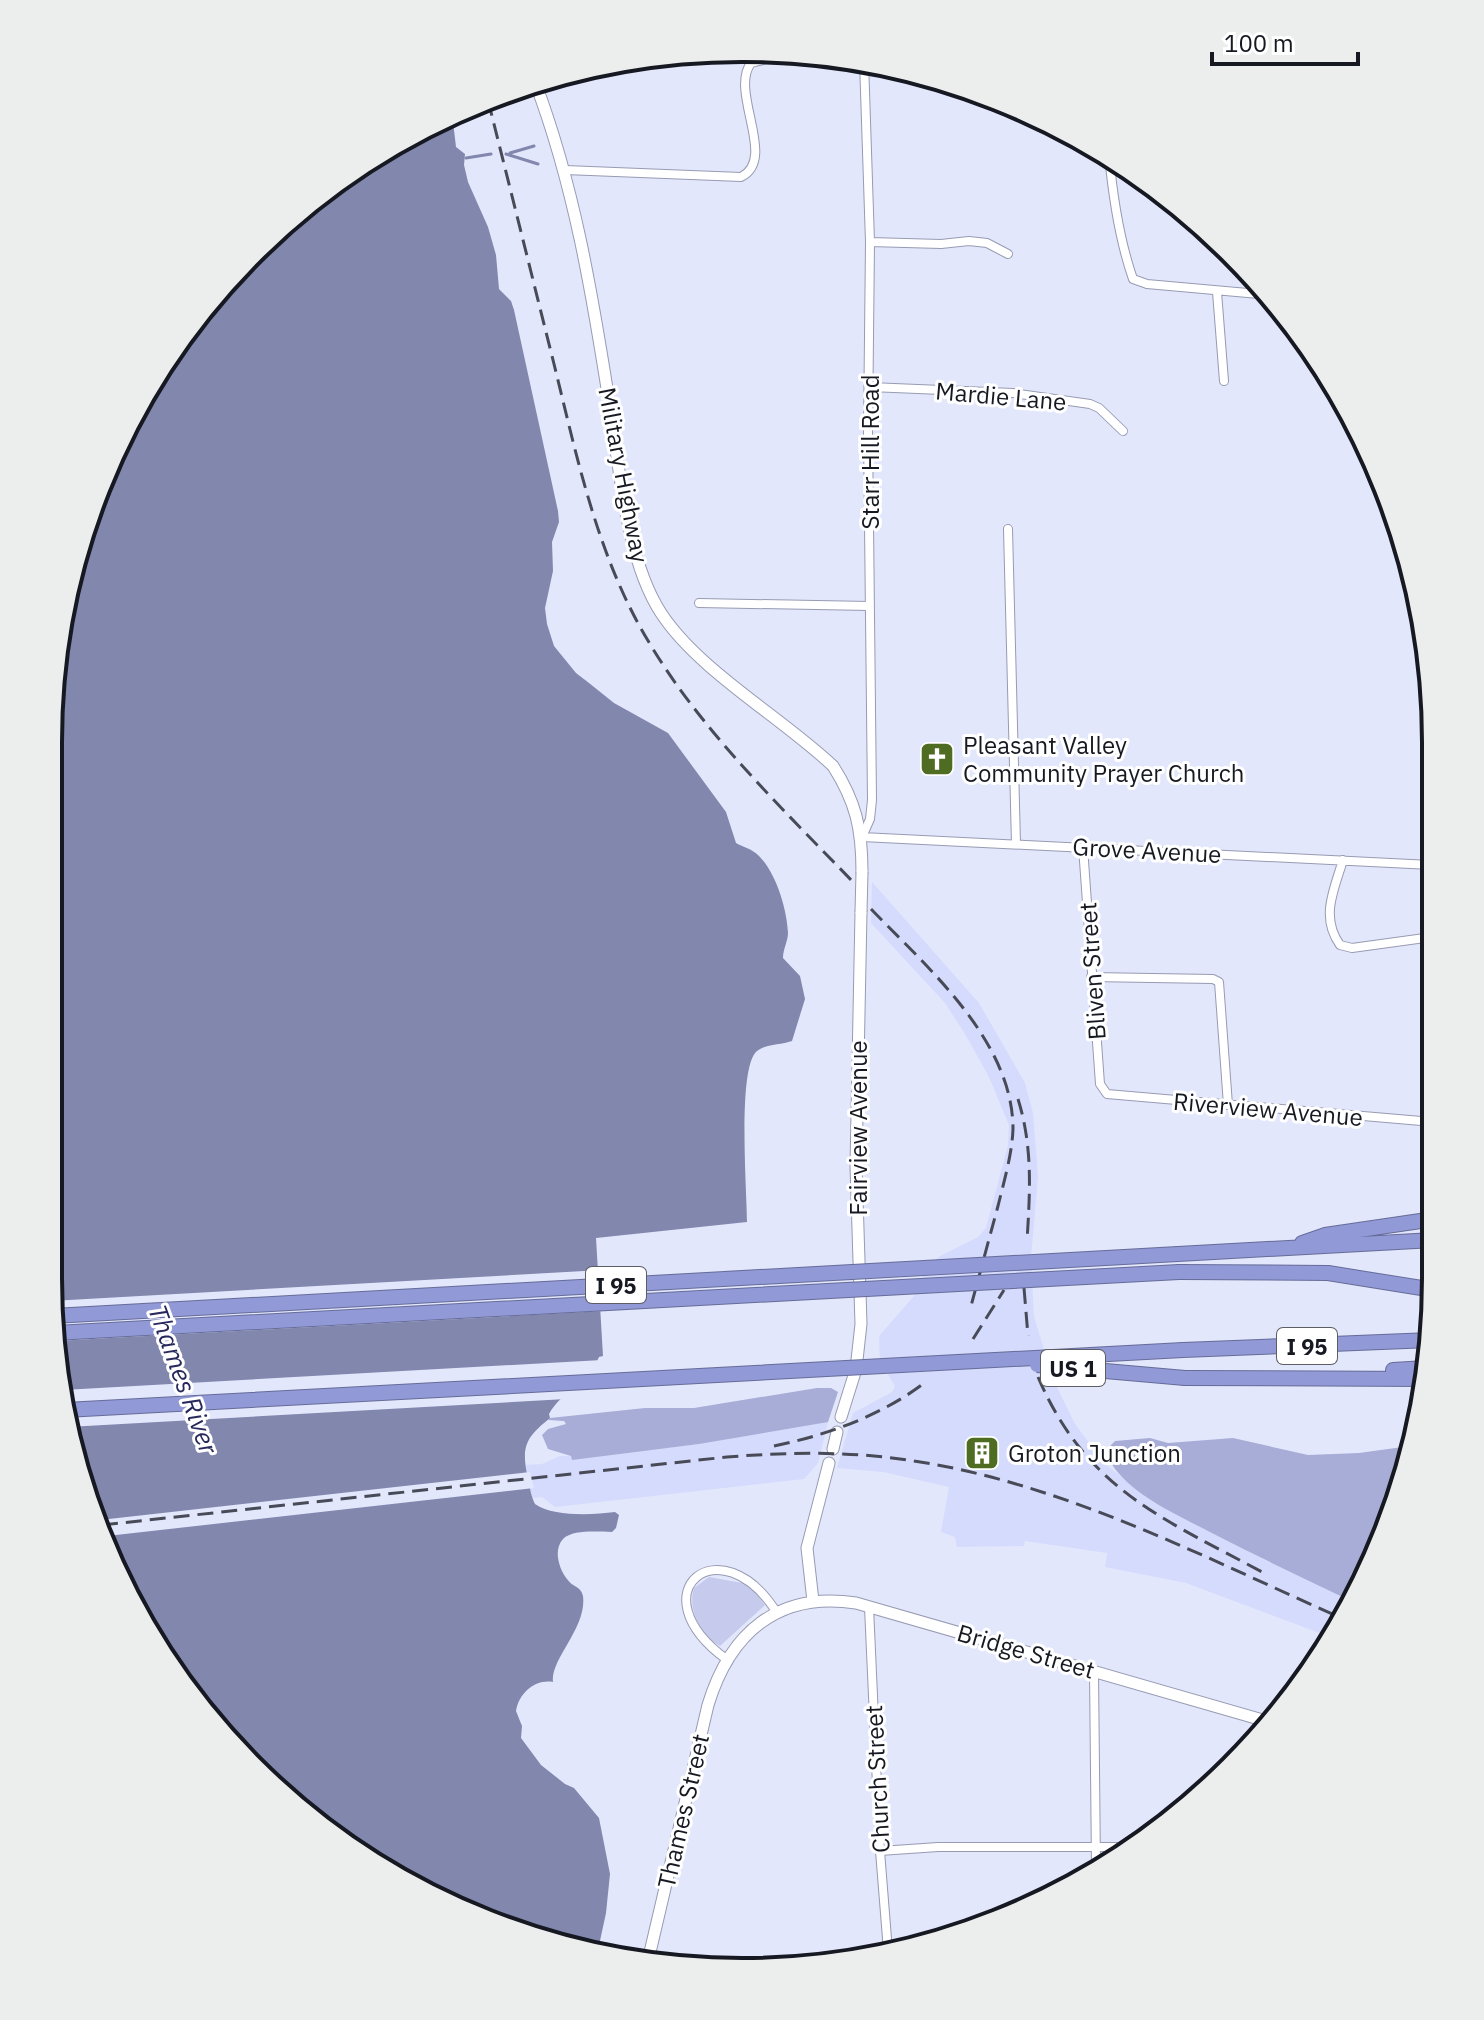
<svg xmlns="http://www.w3.org/2000/svg" width="1484" height="2020" viewBox="0 0 1484 2020" font-family="'IBM Plex Sans',sans-serif">
<style>
.built{fill:#d5dbfc}
.green{fill:#c6cbee}
.forest{fill:#a7add6}
.water{fill:#8287ae}
.pier{fill:#e3e7fc}
.lines{fill:none;stroke-linecap:round;stroke-linejoin:round}
.stream{stroke:#8287ae;stroke-width:3}
.street-casing{stroke:#979bb3;stroke-width:10}
.secondary-casing{stroke:#979bb3;stroke-width:13}
.highway-casing{stroke:#666c98;stroke-width:16}
.street{stroke:#fff;stroke-width:8}
.secondary{stroke:#fff;stroke-width:11}
.highway{stroke:#9199d7;stroke-width:14}
.rail{stroke:#484b57;stroke-width:3;stroke-dasharray:16 8;stroke-linecap:butt}
.secondary-bridge-casing{stroke:#979bb3;stroke-width:13;stroke-linecap:butt}
.highway-bridge-casing{stroke:#666c98;stroke-width:16;stroke-linecap:butt}
.secondary-bridge{stroke:#fff;stroke-width:11}
.highway-bridge{stroke:#9199d7;stroke-width:14}
.labels{text-anchor:middle;dominant-baseline:central;stroke-width:6;stroke-linejoin:round;paint-order:stroke}
.shield{fill:#fff;stroke:#5d5e64;stroke-width:2}
.shield-label{font-size:22px;font-weight:bold;fill:#171922}
.street-label{font-size:24px;fill:#171922;stroke:#fff}
.poi-label{font-size:24px;fill:#171922;stroke:#fff;text-anchor:start}
.water-label{font-size:26px;font-style:italic;fill:#27295c;stroke:#fff}
.rim{fill:none;stroke:#171922;stroke-width:4}
</style>
<rect width="100%" height="100%" fill="#e3e7fc"/>
<path class="built" d="M 872,882 L 979,1003 L 1025,1083 L 1033,1113 L 1038,1177 L 1031,1258 L 1034,1317 L 1054,1381 L 1075,1424 L 1105,1464 L 1155,1502 L 1267,1561 L 1353,1602 L 1333,1638 L 1186,1583 L 1105,1567 L 1107,1553 L 1025,1541 L 1024,1546 L 957,1547 L 955,1537 L 941,1532 L 949,1487 L 883,1472 L 837,1468 L 853,1413 L 892,1392 L 895,1386 L 880,1361 L 879,1336 L 914,1296 L 928,1266 L 940,1256 L 978,1237 L 986,1228 L 1008,1145 L 1009,1125 L 989,1077 L 965,1034 L 945,1003 L 871,923 Z
M 823,1421 L 828,1422 L 818,1463 L 804,1479 L 555,1507 L 542,1497 L 532,1498 L 524,1465 L 542,1464 L 560,1456 L 571,1456 L 572,1459 L 699,1444 Z"/>
<path class="green" d="M 709,1577 L 748,1584 L 765,1605 L 720,1646 C 701,1636 687,1609 694,1588 Z"/>
<path class="forest" d="M 817,1388 L 831,1388 L 838,1392 L 828,1422 L 699,1444 L 572,1460 L 571,1456 L 548,1449 L 542,1435 L 548,1429 L 566,1424 L 564,1421 L 548,1420 L 550,1418 L 645,1408 L 694,1408 Z
M 1150,1438 L 1168,1443 L 1233,1438 L 1308,1455 L 1359,1453 L 1410,1446 L 1399,1501 L 1353,1602 C 1305,1579 1256,1556 1208,1531 C 1176,1514 1138,1498 1115,1469 C 1110,1462 1109,1454 1110,1446 L 1115,1441 Z"/>
<path class="water" d="M 452,113 L 456,147 L 465,154 L 464,165 L 468,182 L 488,227 L 496,255 L 499,289 L 511,301 L 514,310 L 558,511 L 559,522 L 552,542 L 553,571 L 545,608 L 547,624 L 554,646 L 576,673 L 589,683 L 614,703 L 668,733 L 726,812 L 736,843 C 743,847 752,849 758,855 C 776,872 787,909 788,933 C 788,941 783,949 783,958 L 800,976 L 805,999 L 792,1041 C 781,1045 765,1044 757,1051 C 737,1067 747,1192 747,1222 L 596,1238 L 603,1356 L 599,1357 C 588,1382 562,1391 549,1414 L 550,1418 C 525,1438 521,1447 528,1479 C 530,1488 531,1496 535,1504 C 554,1517 592,1515 615,1512 L 619,1515 L 616,1528 L 612,1532 C 599,1532 573,1529 563,1539 C 553,1550 559,1569 567,1579 C 572,1587 581,1586 583,1596 C 587,1628 550,1659 553,1682 C 535,1679 519,1693 516,1711 L 522,1726 L 521,1738 L 541,1765 L 565,1784 L 574,1788 L 599,1818 L 610,1874 L 606,1913 L 598,1950 L 435,1901 L 285,1800 L 165,1663 L 72,1458 L 48,1278 L 49,697 L 72,563 L 165,357 L 319,192 L 435,120 Z"/>
<path class="pier" d="M 602,1270 L 604,1311 L 56,1341 L 51,1301 Z
M 602,1360 L 591,1379 L 566,1399 L 68,1427 L 63,1390 Z
M 530,1472 L 534,1488 L 107,1536 L 100,1520 Z"/>
<g class="lines">
<path class="stream" d="M 510,153 L 534,146
M 506,154 L 538,164
M 466,158 L 491,154"/>
<g class="street-casing">
<path id="street" d="M 864,61 L 870,242 L 868,431 L 872,800 L 870,819 L 862,837 L 1431,865
M 1109,155 C 1113,198 1119,239 1133,279 L 1147,284 L 1270,295
M 565,170 L 741,177 C 778,159 729,92 751,63 L 767,59 L 883,66
M 870,242 L 941,244 L 969,241 L 987,243 L 1008,254
M 1217,292 L 1224,381
M 870,387 L 1013,393 L 1090,404 L 1099,408 L 1123,431
M 1008,529 L 1016,844
M 699,603 L 870,606
M 1083,847 L 1100,1084 L 1107,1094 L 1433,1122
M 1343,860 C 1334,890 1320,917 1340,945 L 1352,948 L 1432,937
M 1091,977 L 1213,979 L 1219,982 L 1228,1105
M 869,1607 L 880,1851 L 888,1951
M 726,1659 C 635,1592 721,1523 777,1613
M 1094,1671 L 1096,1868
M 880,1851 L 938,1847 L 1133,1847"/>
</g>
<g class="secondary-casing">
<path id="secondary" d="M 535,82 C 574,185 592,293 609,401 C 619,464 626,560 661,613 C 698,670 781,717 833,766 C 856,802 862,829 862,872
M 841,1417 L 856,1369 L 861,1324 L 856,1166 L 861,912
M 833,1449 L 837,1432
M 813,1601 L 807,1548 L 829,1463
M 647,1965 L 708,1705 C 730,1633 778,1591 856,1603 L 1273,1723"/>
</g>
<g class="highway-casing">
<path id="highway" d="M 1302,1243 L 1325,1235 L 1434,1219
M 1178,1254 L 1434,1240
M 1179,1272 L 1328,1273 L 1434,1290
M 1183,1350 L 1431,1340
M 1393,1370 L 1426,1368
M 1185,1378 L 1424,1379"/>
</g>
<use href="#street" class="street"/>
<use href="#secondary" class="secondary"/>
<use href="#highway" class="highway"/>
<path class="rail" d="M 488,100 C 510,188 532,276 554,364 C 577,457 597,555 647,639 C 701,731 780,806 854,883
M 871,909 C 927,967 1013,1041 1013,1129 C 1012,1155 1004,1181 998,1206 C 989,1239 980,1273 971,1306
M 1018,1099 C 1033,1147 1030,1192 1027,1241
M 1024,1288 L 1028,1336
M 973,1339 L 1004,1290
M 1038,1377 C 1086,1489 1162,1518 1262,1572
M 774,1446 C 828,1435 883,1415 927,1381
M 102,1525 L 727,1457 C 790,1452 852,1451 914,1461 C 1066,1484 1207,1559 1346,1620"/>
<g class="secondary-bridge-casing">
<path id="secondary-bridge" d="M 861,912 L 862,872"/>
</g>
<g class="highway-bridge-casing">
<path id="highway-bridge" d="M 53,1316 L 1178,1254
M 55,1333 L 1179,1272
M 1037,1365 L 1185,1378
M 65,1410 L 1183,1350"/>
</g>
<use href="#secondary-bridge" class="secondary-bridge"/>
<use href="#highway-bridge" class="highway-bridge"/>
</g>
<defs>
<g id="church-square" transform="scale(1.8)"><rect x="-9" y="-9" width="18" height="18" rx="4" fill="#4f6d22" stroke="#fff"/><path d="M-1.2-6h2.4v3.5h3.3v2.4h-3.3V6h-2.4V-.1h-3.3v-2.4h3.3Z" fill="#fff"/></g>
<g id="building-square" transform="scale(1.8)"><rect x="-9" y="-9" width="18" height="18" rx="4" fill="#4f6d22" stroke="#fff"/><path d="M-4-6H4V6H1V3H-1V6H-4ZM-2.5-4.3h1.7v1.8h-1.7ZM.8-4.3h1.7v1.8H.8ZM-2.5-1h1.7V.8h-1.7ZM.8-1h1.7V.8H.8Z" fill="#fff"/></g>
</defs>
<g fill-rule="evenodd">
<use href="#church-square" x="937" y="759"/>
<use href="#building-square" x="982" y="1453"/>
</g>
<g class="labels">
<g class="shield">
<rect x="586" y="1267" width="60" height="36" rx="6"/>
<rect x="1277" y="1328" width="60" height="36" rx="6"/>
<rect x="1041" y="1350" width="64" height="36" rx="6"/>
</g>
<g class="shield-label">
<text x="616" y="1285">I 95</text>
<text x="1307" y="1346">I 95</text>
<text x="1073" y="1368">US 1</text>
</g>
<g class="street-label">
<text transform="translate(1001 396) rotate(5)">Mardie Lane</text>
<text transform="translate(870 452) rotate(-90)">Starr Hill Road</text>
<text transform="translate(624 475) rotate(79)">Military Highway</text>
<text transform="translate(1147 850) rotate(3)">Grove Avenue</text>
<text transform="translate(1092 971) rotate(-94)">Bliven Street</text>
<text transform="translate(1268 1109) rotate(5)">Riverview Avenue</text>
<text transform="translate(858 1128) rotate(-90)">Fairview Avenue</text>
<text transform="translate(1026 1651) rotate(16)">Bridge Street</text>
<text transform="translate(877 1779) rotate(-93)">Church Street</text>
<text transform="translate(683 1811) rotate(-77)">Thames Street</text>
</g>
<g class="poi-label">
<text x="963" y="745">Pleasant Valley<tspan x="963" dy="28">Community Prayer Church</tspan></text>
<text x="1008" y="1453">Groton Junction</text>
</g>
<g class="water-label">
<text transform="translate(184 1379) rotate(70)">Thames River</text>
</g>
</g>
<path d="M0 0H1484V2020H0ZM742 62H742A680 680 0 0 1 1422 742V1278A680 680 0 0 1 742 1958H742A680 680 0 0 1 62 1278V742A680 680 0 0 1 742 62Z" fill="#eceded" fill-rule="evenodd"/>
<path class="rim" d="M742 62H742A680 680 0 0 1 1422 742V1278A680 680 0 0 1 742 1958H742A680 680 0 0 1 62 1278V742A680 680 0 0 1 742 62Z"/>
<path d="M1212 52v12h146v-12" fill="none" stroke="#171922" stroke-width="4"/>
<text x="1224" y="52" font-size="24" fill="#171922" stroke="#ffffff" stroke-width="6" paint-order="stroke">100 m</text>
</svg>
